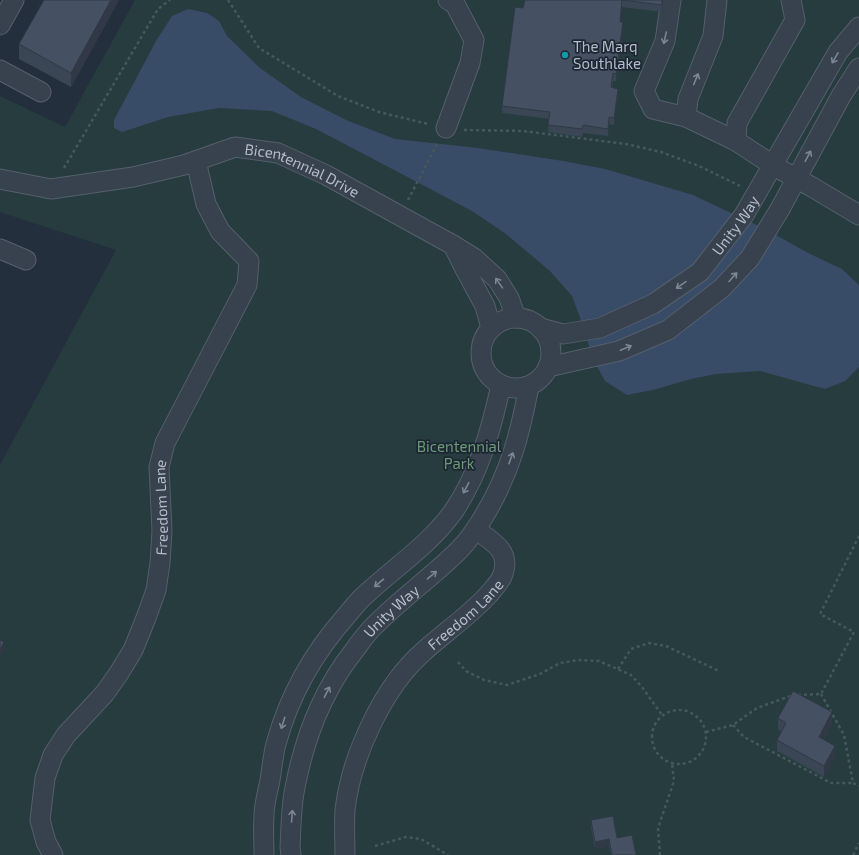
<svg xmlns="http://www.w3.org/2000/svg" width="859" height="855" viewBox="0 0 859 855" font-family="'Exo 2',sans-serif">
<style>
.green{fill:#263c3f}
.water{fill:#394c67}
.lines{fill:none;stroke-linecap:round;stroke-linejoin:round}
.minor-casing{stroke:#565f6c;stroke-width:21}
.path{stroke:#44595c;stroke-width:2.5;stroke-dasharray:3 3;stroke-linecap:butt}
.minor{stroke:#38414e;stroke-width:19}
.wall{fill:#3b4654}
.shaded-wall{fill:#303945}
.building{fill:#455162;stroke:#303945}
.oneway{stroke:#7c8592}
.culture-dot{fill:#0f9aa8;stroke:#1d2633;stroke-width:1.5}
.labels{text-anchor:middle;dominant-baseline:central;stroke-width:3.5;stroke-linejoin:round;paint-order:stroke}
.poi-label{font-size:15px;fill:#b4bcc9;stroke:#1d2633;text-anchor:start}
.street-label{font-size:15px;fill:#b4bcc9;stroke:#1d2633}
.park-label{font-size:15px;fill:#6b9a76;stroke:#1d2633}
</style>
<rect width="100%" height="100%" fill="#242f3e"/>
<path class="green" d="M 135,0 L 859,0 L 859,855 L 0,855 L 0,465 L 116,250 L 0,212 L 0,96 L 65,127 Z"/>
<path class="water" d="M 188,9 L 207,13 L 219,21 L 227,36 L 260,68 L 301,97 L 346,120 L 395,139 L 478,148 L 563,161 L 605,169 L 693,195 L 767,230 L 808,253 L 842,269 L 859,285 L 859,367 L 845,381 L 825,389 L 760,371 L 716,374 L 691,379 L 653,390 L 627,395 L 605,381 L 592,357 L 585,331 L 572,296 L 550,271 L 506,234 L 472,211 L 398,172 L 316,129 L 272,111 L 219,108 L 168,117 L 122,132 L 114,128 L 114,120 L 156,41 L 172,16 Z"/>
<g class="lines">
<g class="minor-casing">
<g id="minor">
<path d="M 671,0 L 665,41 L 644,91 L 653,109 L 686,117 L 736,141"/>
<path d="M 791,0 L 795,20 L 737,123 L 736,141 L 774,166 L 812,187 L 859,215"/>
<path d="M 0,25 L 14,0"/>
<path d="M 0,70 L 41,92"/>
<path d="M 686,117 L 688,99 L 713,36 L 717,0"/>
<path d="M 446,128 L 470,63 L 474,40 L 455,4 L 448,0"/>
<path id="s1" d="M 0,179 L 51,189 L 133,177 L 184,165 L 235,147 L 278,153 L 326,175 L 453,245 L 474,258 L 497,279 L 509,298 L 516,318"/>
<path d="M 453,245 L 465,269 L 485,306 L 491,328"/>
<path d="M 0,249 L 26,260"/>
<circle cx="516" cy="353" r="35"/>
<path id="s2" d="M 540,328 L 563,334 L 600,328 L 653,304 L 700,272 L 744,215 L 838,52 L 859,27"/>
<path d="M 548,367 L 619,351 L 668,330 L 722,288 L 750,258 L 780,209 L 841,96 L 859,68"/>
<path id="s3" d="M 53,855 L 46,842 L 40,820 L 45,778 L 53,755 L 66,735 L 105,693 L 119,673 L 133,650 L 146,618 L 156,590 L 160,563 L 162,531 L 159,467 L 165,443 L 247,285 L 249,261 L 220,231 L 206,204 L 196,161"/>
<path d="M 264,855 C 264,842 263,829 264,816 C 264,804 268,791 270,780 C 272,768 273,755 276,744 C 289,696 314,652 347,615 C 353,608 358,601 365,595 C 395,567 429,545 453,512 C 479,474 491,430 501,385"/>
<path id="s4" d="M 291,855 L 290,847 C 291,829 291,810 294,793 C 303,742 321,693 353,652 C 360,643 367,632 376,624 C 402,598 433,576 459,550 C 469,540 477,528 484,516 C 510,473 520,434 529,386"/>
<path id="s5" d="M 345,855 C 345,840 344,825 345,810 C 351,757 383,687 423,652 C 445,632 469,616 489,594 C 494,588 501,581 503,574 C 511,551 492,541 476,530"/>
</g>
</g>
<path class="path" d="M 228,0 L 259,48 L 338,96 L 379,112 L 428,124
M 464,130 L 523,131 L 626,144 L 661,152 L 699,166 L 740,186
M 64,168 L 158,9 L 170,0
M 408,200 L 437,144
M 458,662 L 466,671 L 484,680 L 507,685 L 540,674 L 560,663 L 578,660 L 599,661 L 631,675 L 642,687 L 662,715
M 618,669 L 631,649 L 649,643 L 666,646 L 719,671
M 821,694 L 844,735 L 853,783 L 859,786
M 798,695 L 821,694 L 854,632 L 820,614 L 859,536
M652 737a27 27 0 1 1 54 0a27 27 0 1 1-54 0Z
M 733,725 L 744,737 L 831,783 L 853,783
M 706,732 L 733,725 L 757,708 L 793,695
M 375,846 L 406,837 L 421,839 L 448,855
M 660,855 L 658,828 L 674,781 L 672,763
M 853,855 L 859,843"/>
<use href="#minor" class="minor"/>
</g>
<path class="wall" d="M 44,0 L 119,0 L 71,87 L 19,59 L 19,44 Z
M 525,0 L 663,0 L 662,12 L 622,7 L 620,22 L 623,30 L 616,81 L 613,81 L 612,88 L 618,96 L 614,125 L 609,124 L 608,136 L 583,133 L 582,137 L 548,132 L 549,119 L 502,113 L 502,106 L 523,8 Z
M 778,718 L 832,723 L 824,739 L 835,757 L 824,777 L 777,751 L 777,740 L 781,731 L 778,729 Z
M 591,820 L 617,838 L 636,855 L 611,855 L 609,846 L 595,849 L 591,827 Z"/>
<path class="shaded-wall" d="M 111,0 L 119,0 L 71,87 L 71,73 Z
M 622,0 L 622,7 L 620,29 L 620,22 Z
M 662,0 L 663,0 L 662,12 Z
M 623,22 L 623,30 L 616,81 L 616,74 Z
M 618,89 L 618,96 L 614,125 L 614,118 Z
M 609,117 L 609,124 L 608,136 L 608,129 Z
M 4,642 L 4,650 L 0,657 L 0,650 Z
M 832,712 L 832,723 L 819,748 L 819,737 Z
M 835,746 L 835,757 L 824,777 L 824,766 Z
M 609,839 L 609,846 L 595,849 L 595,842 Z"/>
<path class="building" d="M 44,0 L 111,0 L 71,73 L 19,44 Z
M 525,0 L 662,0 L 662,5 L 622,0 L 620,22 L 623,22 L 616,74 L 613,73 L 611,87 L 618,89 L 614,118 L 609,117 L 608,129 L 583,125 L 582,129 L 548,125 L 550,112 L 502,106 L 515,7 L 523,8 Z
M 0,640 L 4,642 L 0,650 Z
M 793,691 L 832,712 L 819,737 L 835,746 L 824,766 L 777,740 L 786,723 L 778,718 Z
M 613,816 L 617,838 L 632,835 L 636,855 L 612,855 L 609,839 L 595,842 L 591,820 Z"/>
<defs><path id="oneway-shaft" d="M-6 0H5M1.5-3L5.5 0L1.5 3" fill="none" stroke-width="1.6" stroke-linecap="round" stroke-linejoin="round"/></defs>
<g class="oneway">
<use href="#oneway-shaft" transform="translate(665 38) rotate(103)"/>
<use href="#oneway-shaft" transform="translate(835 58) rotate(120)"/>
<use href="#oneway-shaft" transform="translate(696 79) rotate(-68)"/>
<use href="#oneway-shaft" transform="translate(808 156) rotate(-62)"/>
<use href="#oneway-shaft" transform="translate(733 277) rotate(-48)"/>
<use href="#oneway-shaft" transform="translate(499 283) rotate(-125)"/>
<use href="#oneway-shaft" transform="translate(681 285) rotate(145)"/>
<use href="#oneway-shaft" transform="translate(626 348) rotate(-23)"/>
<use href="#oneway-shaft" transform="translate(511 458) rotate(-70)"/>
<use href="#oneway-shaft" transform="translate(466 488) rotate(118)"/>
<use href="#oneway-shaft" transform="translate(432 575) rotate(-40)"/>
<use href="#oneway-shaft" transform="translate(379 583) rotate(140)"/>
<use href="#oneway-shaft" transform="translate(327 692) rotate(-63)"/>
<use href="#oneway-shaft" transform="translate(283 723) rotate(108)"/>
<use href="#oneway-shaft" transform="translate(292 816) rotate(-86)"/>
</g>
<circle class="culture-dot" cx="565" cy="55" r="4"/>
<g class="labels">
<g class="poi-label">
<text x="573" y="46">The Marq<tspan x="573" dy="17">Southlake</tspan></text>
</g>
<g class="street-label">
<text stroke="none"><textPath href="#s1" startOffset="313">Bicentennial Drive</textPath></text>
<text stroke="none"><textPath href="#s2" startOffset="235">Unity Way</textPath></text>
<text stroke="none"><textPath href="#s3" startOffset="384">Freedom Lane</textPath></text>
<text stroke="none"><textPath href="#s4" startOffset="273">Unity Way</textPath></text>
<text stroke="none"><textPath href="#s5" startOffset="281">Freedom Lane</textPath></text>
</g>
<g class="park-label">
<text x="459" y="446">Bicentennial<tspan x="459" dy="17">Park</tspan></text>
</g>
</g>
</svg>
